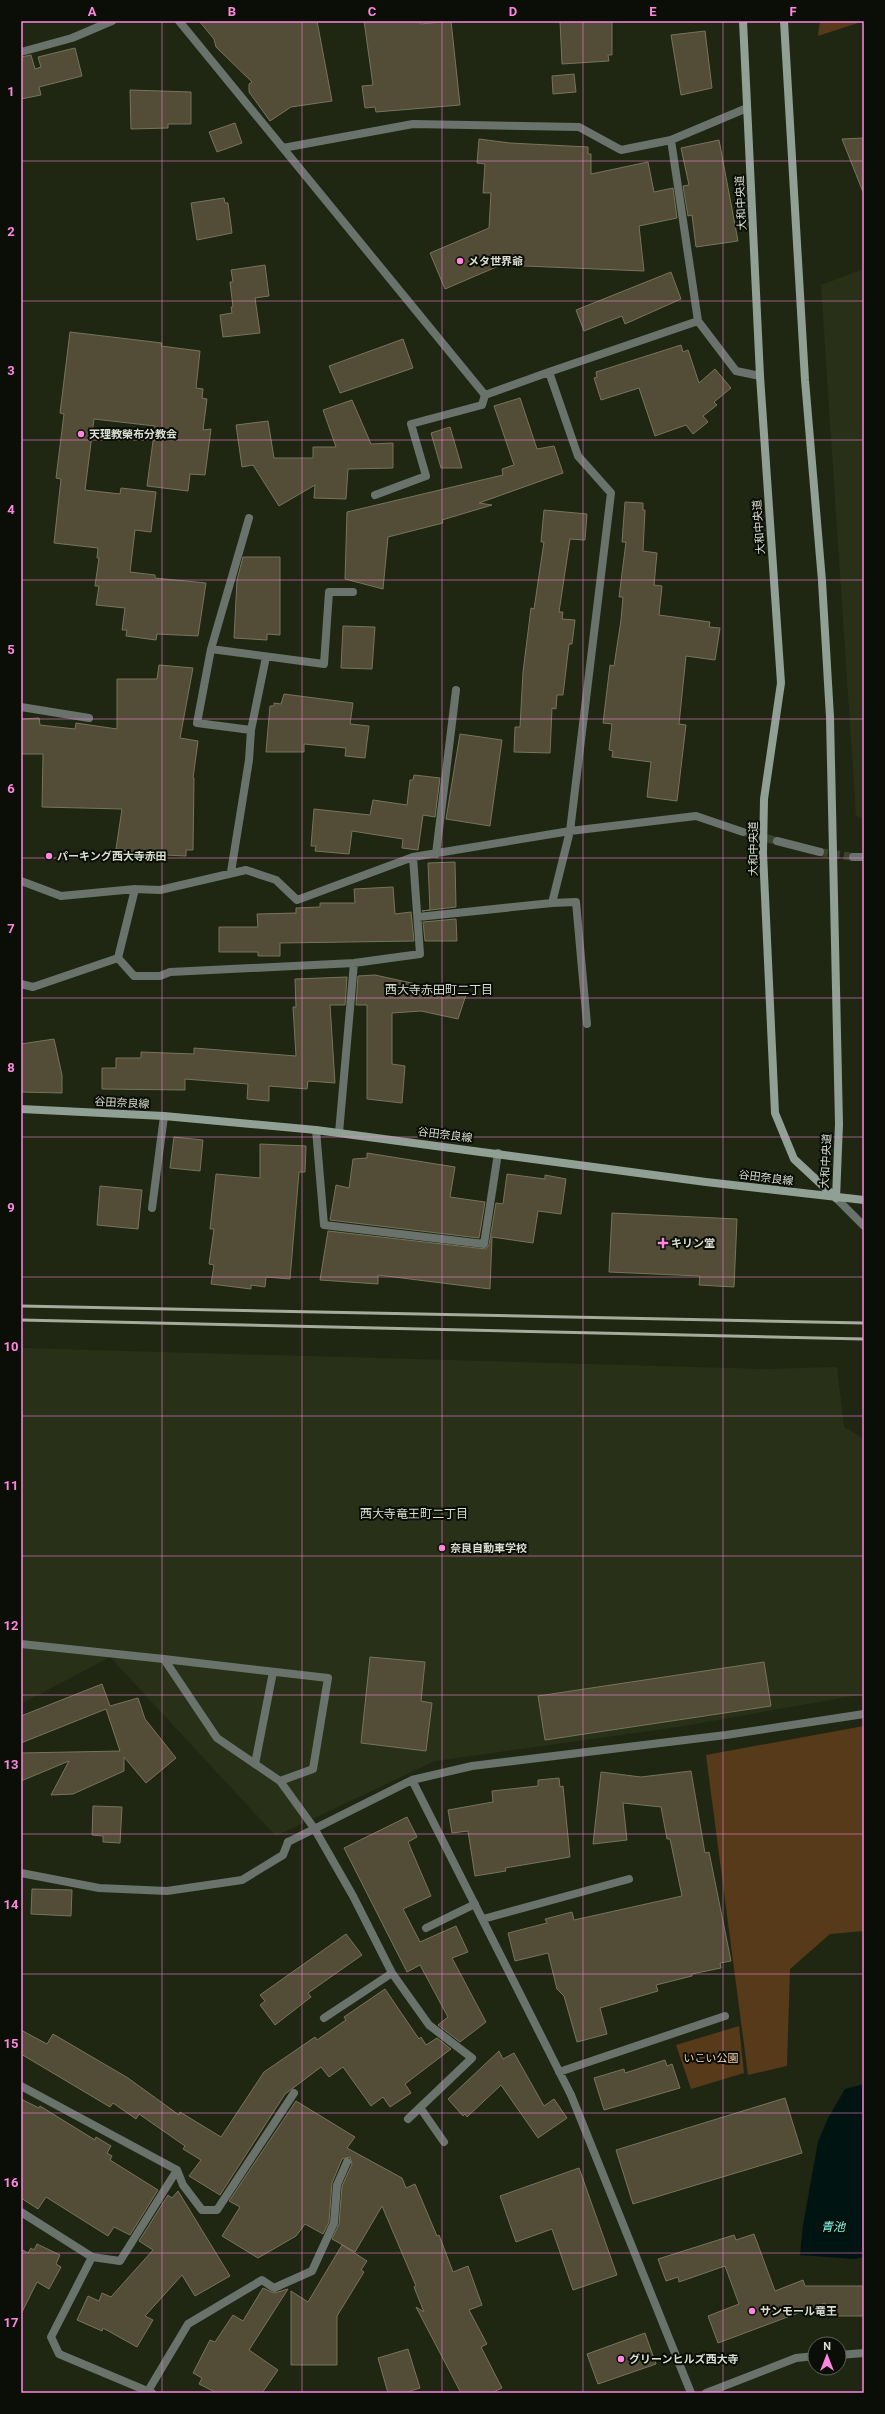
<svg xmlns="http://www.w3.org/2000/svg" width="885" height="2414" viewBox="0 0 885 2414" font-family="Roboto,'Noto Sans JP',sans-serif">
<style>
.built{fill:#283117}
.green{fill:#573a1a}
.water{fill:#001411}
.building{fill:#534d37;stroke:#78735b}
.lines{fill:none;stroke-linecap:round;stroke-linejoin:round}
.street-tunnel{stroke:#3b4230;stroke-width:8;stroke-dasharray:8 4;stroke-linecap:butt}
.lane{stroke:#69736c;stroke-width:8}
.street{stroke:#69736c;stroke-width:8}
.secondary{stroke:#90a095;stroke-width:8}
.rail{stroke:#a6ac9d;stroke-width:3}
.grid{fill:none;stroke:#fe86e1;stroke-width:1;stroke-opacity:0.55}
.poi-dot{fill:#fe86e1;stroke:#0b0e06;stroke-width:1.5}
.labels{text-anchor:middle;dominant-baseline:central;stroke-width:4;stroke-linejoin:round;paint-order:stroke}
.street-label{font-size:11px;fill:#d9ded1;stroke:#0b0e06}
.poi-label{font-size:11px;font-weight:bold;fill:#d9ded1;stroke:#0b0e06;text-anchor:start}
.park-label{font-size:11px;fill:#f8d1aa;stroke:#0b0e06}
.neighbourhood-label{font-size:12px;fill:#d9ded1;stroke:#0b0e06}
.water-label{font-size:12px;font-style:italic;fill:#80f9ea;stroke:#0b0e06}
.neatline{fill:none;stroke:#fe86e1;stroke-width:1.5}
.grid-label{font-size:13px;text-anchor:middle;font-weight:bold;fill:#fe86e1}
</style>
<rect width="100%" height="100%" fill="#1f2713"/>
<path class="built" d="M 864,269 L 864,819 L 856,816 L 821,285 Z
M 21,1348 L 764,1369 L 837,1367 L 844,1427 L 864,1439 L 864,1694 L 678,1727 L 435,1761 L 276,1836 L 110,1657 L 21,1704 Z"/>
<path class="green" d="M 820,21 L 864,21 L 818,36 Z
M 864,1726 L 864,1931 L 830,1934 L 790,1969 L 787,2066 L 748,2075 L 706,1755 Z
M 739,2026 L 744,2073 L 691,2089 L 676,2045 Z"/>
<path class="water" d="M 864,2084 L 864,2257 L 854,2259 L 800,2255 L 803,2225 L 818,2142 L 828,2118 L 845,2089 Z"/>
<path class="building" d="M 199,21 L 317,21 L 332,101 L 291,107 L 270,121 L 249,92 L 249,84 L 252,82 L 216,47 L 214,39 Z
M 364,21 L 420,21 L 421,24 L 451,21 L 460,105 L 376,112 L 375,107 L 365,108 L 362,86 L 373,85 Z
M 560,21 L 612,21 L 612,55 L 608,55 L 609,61 L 562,64 Z
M 705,31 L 712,88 L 681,95 L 671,35 Z
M 75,48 L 82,76 L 39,87 L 41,95 L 21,99 L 21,57 L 31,55 L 35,69 L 41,67 L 38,57 Z
M 574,74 L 576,92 L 553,94 L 552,76 Z
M 130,90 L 191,92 L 191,124 L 168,124 L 168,128 L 131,129 Z
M 235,123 L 242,143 L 217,152 L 209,132 Z
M 864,138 L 864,192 L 863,192 L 842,139 Z
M 479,139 L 510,143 L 588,147 L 588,154 L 591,154 L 591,174 L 648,162 L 654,192 L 673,188 L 677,218 L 639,226 L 644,271 L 501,265 L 445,289 L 430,253 L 489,228 L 491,193 L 483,193 L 485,164 L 477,163 Z
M 719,140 L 738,241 L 696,247 L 692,215 L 688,216 L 683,186 L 689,185 L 681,148 Z
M 224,198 L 225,203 L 228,203 L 232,233 L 197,240 L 191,203 Z
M 265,265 L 269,296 L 255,298 L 260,333 L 223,337 L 220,315 L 232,313 L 231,307 L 233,307 L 230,282 L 233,282 L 231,270 Z
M 671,272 L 681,299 L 625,324 L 622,316 L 584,331 L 576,310 Z
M 70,332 L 162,343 L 161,346 L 200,351 L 196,388 L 203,389 L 202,398 L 207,399 L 203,430 L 211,429 L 205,475 L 190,474 L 188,491 L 147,486 L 155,426 L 94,419 L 85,490 L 120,494 L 121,488 L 156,492 L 151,532 L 135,530 L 130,572 L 155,575 L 155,578 L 206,583 L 198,636 L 157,634 L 156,640 L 126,636 L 127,630 L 122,630 L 125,608 L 96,605 L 99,586 L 95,586 L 99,558 L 97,558 L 98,548 L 54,543 L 61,479 L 56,478 L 64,414 L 60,413 Z
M 403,339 L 413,368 L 340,393 L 329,366 Z
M 681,345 L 683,352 L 688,350 L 699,383 L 715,369 L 731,388 L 714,402 L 717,405 L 703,416 L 708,422 L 693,434 L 686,425 L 655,436 L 639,388 L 601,400 L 594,378 L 597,377 L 596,372 Z
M 520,398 L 537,449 L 554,446 L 563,473 L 479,503 L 492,505 L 442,520 L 443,523 L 388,537 L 383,589 L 345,579 L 347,512 L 503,475 L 502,469 L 514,465 L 494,406 Z
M 352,400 L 371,444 L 393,443 L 393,468 L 348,469 L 346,499 L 314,498 L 315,485 L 279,506 L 253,465 L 242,467 L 236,425 L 268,421 L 274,458 L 313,458 L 313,447 L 336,447 L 323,410 Z
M 450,427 L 462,468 L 441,468 L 431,433 Z
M 625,502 L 643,503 L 643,510 L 645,510 L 643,551 L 657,553 L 654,585 L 662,586 L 659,615 L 710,622 L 709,627 L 720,628 L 715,660 L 686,656 L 679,724 L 686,725 L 677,801 L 647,797 L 651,762 L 612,757 L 613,751 L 609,750 L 612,724 L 603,723 L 610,665 L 614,666 L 621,620 L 623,597 L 619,597 L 626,542 L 622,542 Z
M 544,510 L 587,514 L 585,540 L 570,539 L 559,612 L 563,612 L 562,619 L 575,620 L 572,644 L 569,644 L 563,695 L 557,695 L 556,709 L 552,708 L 550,753 L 514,752 L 515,727 L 520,727 L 523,672 L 531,608 L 534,609 L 544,542 L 541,542 Z
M 243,557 L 280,557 L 280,635 L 267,634 L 267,640 L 234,638 L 237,580 Z
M 343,626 L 375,627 L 372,669 L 341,668 Z
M 159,665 L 193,668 L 180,738 L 198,741 L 193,778 L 194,778 L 193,850 L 186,850 L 186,856 L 145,854 L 116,849 L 122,809 L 42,807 L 43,754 L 21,754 L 21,719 L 39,718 L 40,725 L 75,729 L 76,723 L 117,729 L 117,679 L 157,679 Z
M 284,694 L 353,703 L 350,724 L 369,726 L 365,758 L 345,756 L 346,748 L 304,744 L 304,752 L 266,752 L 270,706 L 274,706 L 274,703 L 281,704 Z
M 460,734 L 502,740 L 490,826 L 446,819 Z
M 414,775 L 440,778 L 435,817 L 423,815 L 418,850 L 402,848 L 403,839 L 352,831 L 349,854 L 315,851 L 316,846 L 311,846 L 314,809 L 370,815 L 373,800 L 407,805 L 410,780 L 413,780 Z
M 455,862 L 456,907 L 422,911 L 430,910 L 428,863 Z
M 393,887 L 395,914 L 411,912 L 414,941 L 280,943 L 280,956 L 258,956 L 258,952 L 219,952 L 219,927 L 258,927 L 257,914 L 296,913 L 296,908 L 320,907 L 320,903 L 355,903 L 354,889 Z
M 456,919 L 457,941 L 425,941 L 423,922 Z
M 375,975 L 466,995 L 458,1019 L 421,1011 L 392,1013 L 392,1064 L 405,1066 L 402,1103 L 367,1099 L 367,1005 L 356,1005 L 358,976 Z
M 347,977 L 345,1005 L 330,1005 L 335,1083 L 308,1081 L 307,1089 L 269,1086 L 269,1101 L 247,1099 L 248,1084 L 185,1079 L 185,1090 L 102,1089 L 102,1068 L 116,1068 L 116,1058 L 141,1058 L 141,1052 L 194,1054 L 194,1048 L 296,1056 L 293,1007 L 296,1007 L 295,979 Z
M 54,1039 L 62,1075 L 62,1093 L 21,1092 L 21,1044 Z
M 174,1137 L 203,1140 L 200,1171 L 170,1168 Z
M 260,1144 L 306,1146 L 305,1172 L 299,1172 L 290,1279 L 266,1277 L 265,1287 L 251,1285 L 251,1289 L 211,1284 L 214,1265 L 209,1264 L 214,1229 L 210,1229 L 216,1174 L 260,1178 Z
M 367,1153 L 455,1167 L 450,1197 L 485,1202 L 479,1238 L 330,1220 L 336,1185 L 349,1188 L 353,1159 L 367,1158 Z
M 507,1174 L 545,1179 L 545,1175 L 566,1179 L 561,1214 L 538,1211 L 533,1243 L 492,1237 L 490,1289 L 378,1275 L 378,1284 L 320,1280 L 328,1231 L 486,1249 L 489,1245 L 496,1203 L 503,1204 Z
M 100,1186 L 142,1190 L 138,1229 L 97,1225 Z
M 612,1213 L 737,1219 L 734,1287 L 699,1285 L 700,1276 L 609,1272 Z
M 370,1657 L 425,1662 L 421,1701 L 432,1703 L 426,1751 L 361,1743 Z
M 764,1662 L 771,1706 L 545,1740 L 538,1696 Z
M 102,1684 L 110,1706 L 138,1698 L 145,1719 L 176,1758 L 146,1783 L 124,1757 L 124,1771 L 73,1794 L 51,1795 L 69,1761 L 21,1781 L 21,1753 L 120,1751 L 106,1709 L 21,1743 L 21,1716 Z
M 691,1771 L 705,1853 L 709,1852 L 731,1961 L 720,1963 L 721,1968 L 692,1974 L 692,1976 L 656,1985 L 658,1991 L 600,2008 L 607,2034 L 577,2042 L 564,1996 L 557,1989 L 548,1953 L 515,1961 L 508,1933 L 547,1923 L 545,1919 L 572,1912 L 574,1920 L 682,1896 L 670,1839 L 667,1839 L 661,1807 L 623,1803 L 627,1840 L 593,1844 L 601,1772 L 641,1777 Z
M 559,1778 L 560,1787 L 563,1786 L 570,1857 L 505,1868 L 506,1871 L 475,1876 L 468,1831 L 452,1833 L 448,1810 L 493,1802 L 492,1791 L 538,1786 L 538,1780 Z
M 93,1806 L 122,1807 L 120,1843 L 103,1842 L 103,1836 L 92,1835 Z
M 407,1817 L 417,1837 L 408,1842 L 431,1896 L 403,1909 L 420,1942 L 456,1926 L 468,1952 L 452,1958 L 486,2022 L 460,2042 L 438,2025 L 448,2017 L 420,1965 L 407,1972 L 344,1848 Z
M 32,1889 L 72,1890 L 71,1916 L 31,1914 Z
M 346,1934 L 362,1955 L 308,1993 L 311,1997 L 275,2025 L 260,2005 L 265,2001 L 260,1995 Z
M 385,1989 L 419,2039 L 421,2037 L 426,2045 L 437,2038 L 451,2049 L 405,2084 L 411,2093 L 390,2107 L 383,2097 L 371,2106 L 343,2067 L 329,2077 L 321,2067 L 285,2094 L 220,2195 L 189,2176 L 201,2160 L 183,2149 L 185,2146 L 139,2114 L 136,2119 L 113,2103 L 110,2107 L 21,2054 L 21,2030 L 47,2044 L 53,2034 L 128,2078 L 179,2115 L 180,2112 L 221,2137 L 264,2072 L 315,2037 L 317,2040 L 346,2020 L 344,2017 Z
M 499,2051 L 503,2059 L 514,2053 L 544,2106 L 554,2099 L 567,2118 L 538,2138 L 501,2085 L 467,2117 L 465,2114 L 463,2116 L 448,2099 Z
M 665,2060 L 667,2066 L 672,2064 L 680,2088 L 604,2110 L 594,2078 L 624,2069 L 625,2073 Z
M 785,2098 L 802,2153 L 633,2204 L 616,2150 Z
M 21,2099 L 39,2108 L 40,2106 L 95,2140 L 96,2137 L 111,2146 L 107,2153 L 112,2156 L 110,2160 L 158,2190 L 130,2235 L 114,2227 L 108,2236 L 46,2197 L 38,2209 L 21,2198 Z
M 296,2101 L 355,2137 L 347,2148 L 402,2178 L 406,2188 L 415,2184 L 437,2236 L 439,2235 L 453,2272 L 468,2266 L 482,2305 L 469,2310 L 487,2344 L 481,2347 L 502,2388 L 491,2393 L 461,2393 L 416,2307 L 424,2312 L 414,2287 L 416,2286 L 382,2206 L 355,2252 L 332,2239 L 339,2224 L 342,2186 L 352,2164 L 350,2157 L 342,2159 L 332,2183 L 329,2222 L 323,2234 L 305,2224 L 296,2236 L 258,2258 L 222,2236 L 240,2207 L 229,2201 Z
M 579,2168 L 617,2275 L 573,2290 L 552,2229 L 516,2242 L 500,2196 Z
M 178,2191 L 230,2276 L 195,2296 L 182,2275 L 145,2316 L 153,2320 L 137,2347 L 103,2328 L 102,2331 L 77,2320 L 88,2296 L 99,2301 L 102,2293 L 111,2297 L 153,2250 L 139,2241 L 168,2195 L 172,2198 Z
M 754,2234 L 775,2291 L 803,2280 L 805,2286 L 864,2286 L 864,2316 L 825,2316 L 825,2303 L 718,2343 L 708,2316 L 739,2304 L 725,2266 L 679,2282 L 678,2277 L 666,2281 L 658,2259 L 734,2235 L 736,2240 Z
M 37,2244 L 60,2255 L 56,2264 L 61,2267 L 49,2289 L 37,2282 L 21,2314 L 21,2249 L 28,2253 L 31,2248 L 34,2250 Z
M 342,2245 L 367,2261 L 361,2270 L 364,2272 L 337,2316 L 337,2365 L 291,2365 L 291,2291 L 308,2302 Z
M 263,2288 L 274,2293 L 288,2289 L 249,2350 L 278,2370 L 262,2393 L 217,2393 L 199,2384 L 202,2378 L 193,2373 L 210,2340 L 215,2342 L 233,2315 L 243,2321 Z
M 645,2333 L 656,2364 L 598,2384 L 587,2354 Z
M 408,2349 L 420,2388 L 404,2393 L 388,2393 L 378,2358 Z"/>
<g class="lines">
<path class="street-tunnel" d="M 743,832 L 777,841
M 820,852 L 853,857"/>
<path class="lane" d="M 375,495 L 426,476 L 411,424 L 482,405 L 485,395
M 21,1644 L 164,1659 L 217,1738 L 280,1781 L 314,1828 L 353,1896 L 392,1973 L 429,2025 L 472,2058 L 408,2119
M 164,1659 L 328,1678 L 313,1769 L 280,1781
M 255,1764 L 273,1672
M 21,1873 L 99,1888 L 167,1891 L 242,1880 L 283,1855 L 288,1842
M 426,1928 L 475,1904
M 324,2018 L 392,1973
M 571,2095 L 691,2393
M 421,2109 L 444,2142
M 148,2391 L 188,2324 L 262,2280 L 274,2288 L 312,2271 L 334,2223 L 337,2185 L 347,2162"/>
<path class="street" d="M 179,21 L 485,395 L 549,372 L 578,456 L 611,493 L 570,831 L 552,903 L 418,917
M 21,52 L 72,38 L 112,21
M 671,140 L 747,108
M 283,148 L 413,124 L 579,127 L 621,150 L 671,140 L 698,321
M 549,372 L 698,321 L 736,371 L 760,376
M 249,518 L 211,649 L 197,723 L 251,730
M 211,649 L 324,664 L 329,592 L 353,592
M 21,707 L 89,718
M 777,841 L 820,852
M 436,854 L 456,690
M 853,857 L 864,857
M 231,872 L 249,760 L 251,730 L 266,657
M 21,881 L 61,896 L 135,889 L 160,890 L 246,870 L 276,880 L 297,900 L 413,857 L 570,831 L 696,816 L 743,832
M 552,903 L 576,902 L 587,1024
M 118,958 L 134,976 L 160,976 L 170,972 L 354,963 L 420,954 L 413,857
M 21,984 L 33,987 L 118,958 L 135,889
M 316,1130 L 324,1225 L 484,1244 L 498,1153
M 339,1133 L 354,963
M 836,1198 L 864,1226
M 152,1208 L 164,1116
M 412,1780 L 571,2095
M 288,1842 L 412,1780 L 472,1766 L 726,1735 L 864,1714
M 483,1919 L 629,1879
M 559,2072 L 725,2016
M 21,2086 L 177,2170 L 183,2185 L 202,2210 L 217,2210 L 294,2093
M 21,2212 L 92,2257 L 51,2337 L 59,2354 L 152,2393
M 92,2257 L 120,2261 L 177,2170
M 839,2355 L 864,2353
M 706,2393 L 796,2358 L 815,2356"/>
<path class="secondary" d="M 743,21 L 760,376 L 781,683 L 764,799 L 763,853 L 775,1113 L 794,1159 L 836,1198
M 784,21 L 805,380 L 822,581 L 830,717 L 839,1124 L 836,1198
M 21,1109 L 164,1116 L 316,1130 L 706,1182 L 864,1200"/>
<path class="rail" d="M 21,1306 L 864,1323
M 21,1320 L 864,1339"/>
</g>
<path class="grid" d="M 162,21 L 162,2393M 302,21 L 302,2393M 442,21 L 442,2393M 583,21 L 583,2393M 723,21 L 723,2393M 21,161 L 864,161M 21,301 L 864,301M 21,440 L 864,440M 21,580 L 864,580M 21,719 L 864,719M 21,858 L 864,858M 21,998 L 864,998M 21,1137 L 864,1137M 21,1277 L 864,1277M 21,1416 L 864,1416M 21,1556 L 864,1556M 21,1695 L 864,1695M 21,1834 L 864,1834M 21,1974 L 864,1974M 21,2113 L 864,2113M 21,2253 L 864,2253"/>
<g class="poi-dot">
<circle cx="460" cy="261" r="4"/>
<circle cx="81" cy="434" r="4"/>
<circle cx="49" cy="856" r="4"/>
<path d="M661 1237h4v4h4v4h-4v4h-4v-4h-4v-4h4z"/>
<circle cx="442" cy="1548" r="4"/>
<circle cx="752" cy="2311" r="4"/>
<circle cx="621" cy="2359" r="4"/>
</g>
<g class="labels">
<g class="street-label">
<text transform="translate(741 203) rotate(-93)">大和中央道</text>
<text transform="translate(759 527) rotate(-94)">大和中央道</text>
<text transform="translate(753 849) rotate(-90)">大和中央道</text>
<text transform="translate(122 1103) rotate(3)">谷田奈良線</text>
<text transform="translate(445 1135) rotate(7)">谷田奈良線</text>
<text transform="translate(826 1161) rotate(-87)">大和中央道</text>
<text transform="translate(766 1178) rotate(7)">谷田奈良線</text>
</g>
<g class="poi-label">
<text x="468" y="261">メタ世界爺</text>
<text x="89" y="434">天理教榮布分教会</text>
<text x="57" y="856">パーキング西大寺赤田</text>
<text x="671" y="1243">キリン堂</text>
<text x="450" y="1548">奈良自動車学校</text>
<text x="760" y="2311">サンモール竜王</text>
<text x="629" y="2359">グリーンヒルズ西大寺</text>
</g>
<g class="park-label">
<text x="711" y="2058">いこい公園</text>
</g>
<g class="neighbourhood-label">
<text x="439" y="990">西大寺赤田町二丁目</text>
<text x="414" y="1514">西大寺竜王町二丁目</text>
</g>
<g class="water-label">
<text x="833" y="2227">青池</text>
</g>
</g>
<rect width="885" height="2414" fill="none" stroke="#0b0e06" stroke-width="44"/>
<g transform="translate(827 2356)"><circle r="19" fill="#0b0e06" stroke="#5d6157"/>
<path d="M0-3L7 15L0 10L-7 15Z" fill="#fe86e1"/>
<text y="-6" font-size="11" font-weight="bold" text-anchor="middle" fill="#d9ded1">N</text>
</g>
<rect x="22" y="22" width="841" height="2370" class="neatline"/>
<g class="grid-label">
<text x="92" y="16">A</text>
<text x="232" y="16">B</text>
<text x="372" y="16">C</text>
<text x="513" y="16">D</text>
<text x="653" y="16">E</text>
<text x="793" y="16">F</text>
<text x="11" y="96">1</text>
<text x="11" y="236">2</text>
<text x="11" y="375">3</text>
<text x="11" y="514">4</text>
<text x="11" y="654">5</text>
<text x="11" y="793">6</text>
<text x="11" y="933">7</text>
<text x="11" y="1072">8</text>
<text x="11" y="1212">9</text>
<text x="11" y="1351">10</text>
<text x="11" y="1490">11</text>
<text x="11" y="1630">12</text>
<text x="11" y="1769">13</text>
<text x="11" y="1909">14</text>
<text x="11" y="2048">15</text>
<text x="11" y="2187">16</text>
<text x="11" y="2327">17</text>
</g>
</svg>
